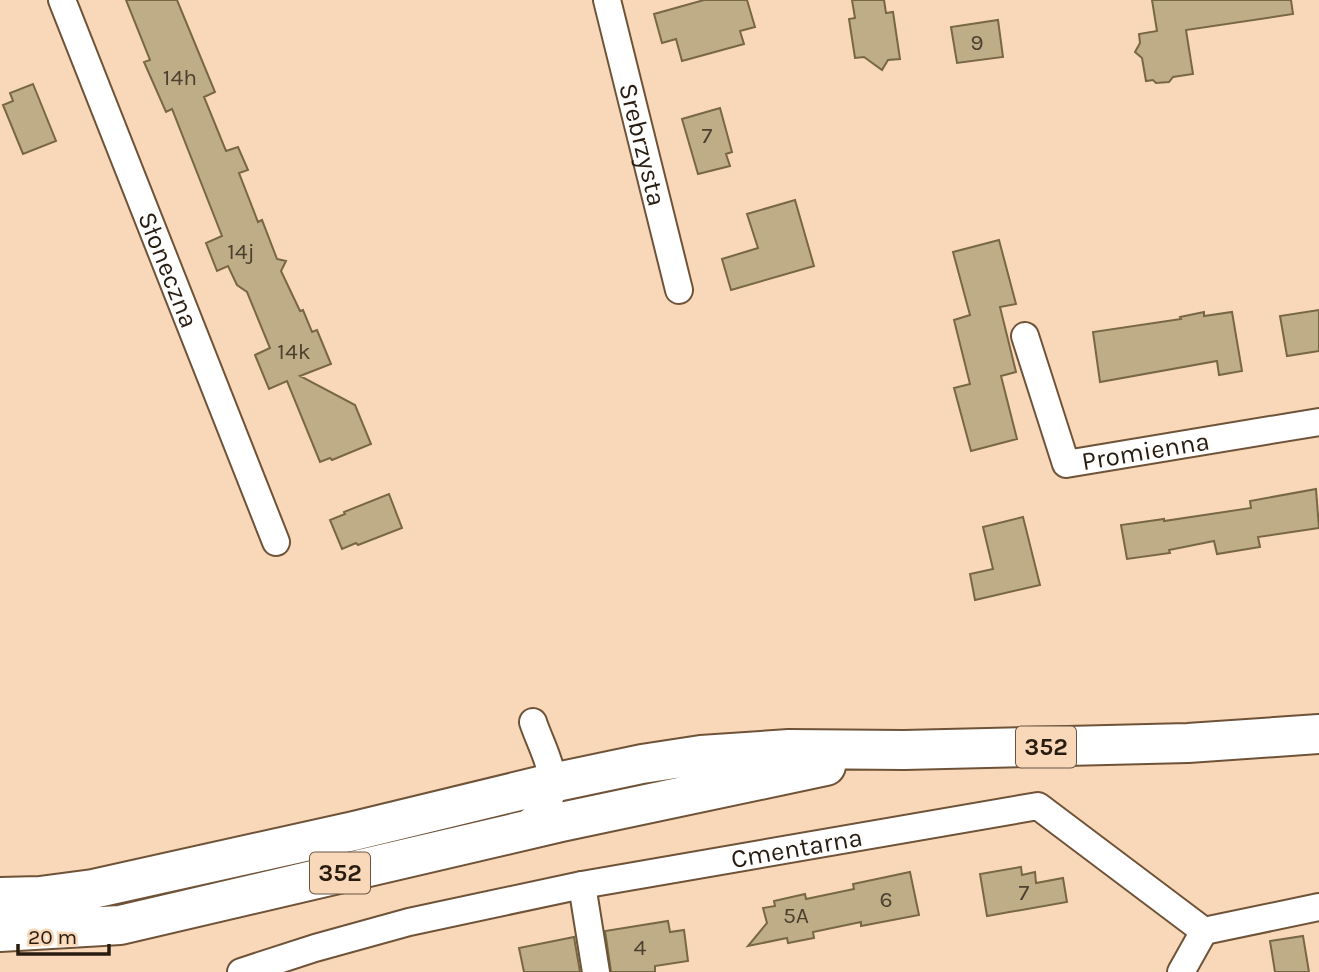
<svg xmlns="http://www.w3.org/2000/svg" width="1319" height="972" viewBox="0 0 1319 972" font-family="Karla,sans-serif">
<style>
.building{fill:#bfad88;stroke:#786744;stroke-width:2}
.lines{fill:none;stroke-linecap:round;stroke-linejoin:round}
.minor-casing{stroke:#6e5338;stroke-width:30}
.primary-casing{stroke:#6e5338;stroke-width:42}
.minor{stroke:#fff;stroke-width:26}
.primary{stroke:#fff;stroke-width:38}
.labels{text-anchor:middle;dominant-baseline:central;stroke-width:5;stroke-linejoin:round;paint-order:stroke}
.number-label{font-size:23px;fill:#4e402f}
.shield{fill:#f9d8b9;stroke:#675443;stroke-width:2}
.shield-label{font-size:24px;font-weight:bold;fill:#281c11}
.street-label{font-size:26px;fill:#281c11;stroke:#f9d8b9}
</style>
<rect width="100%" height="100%" fill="#f9d8b9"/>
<path class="building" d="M 126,0 L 177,0 L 215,92 L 204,97 L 226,151 L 238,147 L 248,170 L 239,173 L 258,222 L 262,220 L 277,259 L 286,261 L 281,271 L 300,311 L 303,310 L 312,332 L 317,330 L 331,364 L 300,376 L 355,405 L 371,444 L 332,460 L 330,458 L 320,462 L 287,381 L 269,389 L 255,355 L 270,348 L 247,292 L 237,285 L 228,266 L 217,271 L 206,243 L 222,236 L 172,109 L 166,112 L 144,62 L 150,60 Z
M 704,0 L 747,0 L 755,27 L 740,31 L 744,44 L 682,61 L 676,39 L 662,43 L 654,14 Z
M 852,0 L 884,0 L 886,13 L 893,12 L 900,59 L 888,60 L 882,70 L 864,57 L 855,58 L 849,19 L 855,18 Z
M 1152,0 L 1291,0 L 1293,14 L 1186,30 L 1193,74 L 1173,77 L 1169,82 L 1156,83 L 1153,80 L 1146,81 L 1142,58 L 1135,52 L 1140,43 L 1139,34 L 1157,31 Z
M 998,20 L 1003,57 L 957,63 L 951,27 Z
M 33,84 L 56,141 L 23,154 L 3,105 L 13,101 L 10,93 Z
M 720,108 L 732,152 L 726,154 L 730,166 L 698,174 L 682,119 Z
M 795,200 L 814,266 L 731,290 L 722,259 L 758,248 L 747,214 Z
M 999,240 L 1016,304 L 1000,307 L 1016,372 L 1001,376 L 1017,439 L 971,451 L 954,388 L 970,384 L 954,320 L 970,315 L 953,252 Z
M 1319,310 L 1319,351 L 1287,356 L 1280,316 Z
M 1204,312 L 1204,316 L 1232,312 L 1242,371 L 1219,375 L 1217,361 L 1100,382 L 1093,332 L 1181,319 L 1180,317 Z
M 1316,489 L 1319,528 L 1258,537 L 1260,547 L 1217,554 L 1214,541 L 1169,550 L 1170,553 L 1127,559 L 1121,525 L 1164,519 L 1164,521 L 1251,508 L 1250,501 Z
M 389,494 L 402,528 L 358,545 L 356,543 L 342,549 L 330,520 L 345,514 L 344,512 Z
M 1023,517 L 1040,585 L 975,600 L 970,574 L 993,569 L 983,527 Z
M 1021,867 L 1022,875 L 1035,872 L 1036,883 L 1063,878 L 1067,902 L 987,916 L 980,874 Z
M 910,872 L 919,915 L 861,926 L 861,922 L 813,932 L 814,938 L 788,943 L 787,938 L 748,946 L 767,923 L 763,908 L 775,906 L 774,901 L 805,894 L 806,899 L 854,889 L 853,884 Z
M 668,921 L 670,932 L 684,930 L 688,961 L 655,966 L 655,972 L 611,972 L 605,931 Z
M 1303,936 L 1309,972 L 1275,972 L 1270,941 Z
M 574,937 L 580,972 L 524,972 L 519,948 Z"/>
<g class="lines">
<g class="minor-casing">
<g id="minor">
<path id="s1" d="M 62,0 L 276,542"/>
<path id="s2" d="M 607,0 L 679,290"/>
<path id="s3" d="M 1025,336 L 1066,464 L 1319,422"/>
<path d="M 519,831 C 529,822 545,811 550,798 C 559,775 540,744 533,722"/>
<path d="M 582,885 L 596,972"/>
<path id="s4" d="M 241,972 L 315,948 L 409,922 L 582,885 L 1038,806 L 1204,931 L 1319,907"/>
<path d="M 1181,972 L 1204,931"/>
</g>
</g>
<g class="primary-casing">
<path id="primary" d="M 0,897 L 40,896 L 93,889 L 354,831 L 552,783 L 642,764 L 701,755 L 789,749 L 904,750 L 1188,743 L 1319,734
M 0,932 L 120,925 L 561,822 L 826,766"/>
</g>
<use href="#minor" class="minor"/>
<use href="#primary" class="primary"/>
</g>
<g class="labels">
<g class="number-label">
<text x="977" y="42">9</text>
<text x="180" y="77">14h</text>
<text x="707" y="135">7</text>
<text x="241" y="251">14j</text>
<text x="294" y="351">14k</text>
<text x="1024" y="892">7</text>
<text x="886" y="899">6</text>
<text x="796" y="915">5A</text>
<text x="640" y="947">4</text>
</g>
<g class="shield">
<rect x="1016" y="726.5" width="60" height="41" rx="5"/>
<rect x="310" y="852.5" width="60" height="41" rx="5"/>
</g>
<g class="shield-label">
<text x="1046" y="747">352</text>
<text x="340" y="873">352</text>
</g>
<g class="street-label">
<text stroke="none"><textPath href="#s2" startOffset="149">Srebrzysta</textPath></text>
<text stroke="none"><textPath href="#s1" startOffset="290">Słoneczna</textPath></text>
<text stroke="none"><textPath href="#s3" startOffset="215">Promienna</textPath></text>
<text stroke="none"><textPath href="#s4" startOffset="570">Cmentarna</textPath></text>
</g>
</g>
<path d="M18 944v10h91v-10" fill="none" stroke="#281c11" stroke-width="3.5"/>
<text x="28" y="944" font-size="21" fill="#281c11" stroke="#f9d8b9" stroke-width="5" paint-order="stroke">20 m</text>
</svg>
